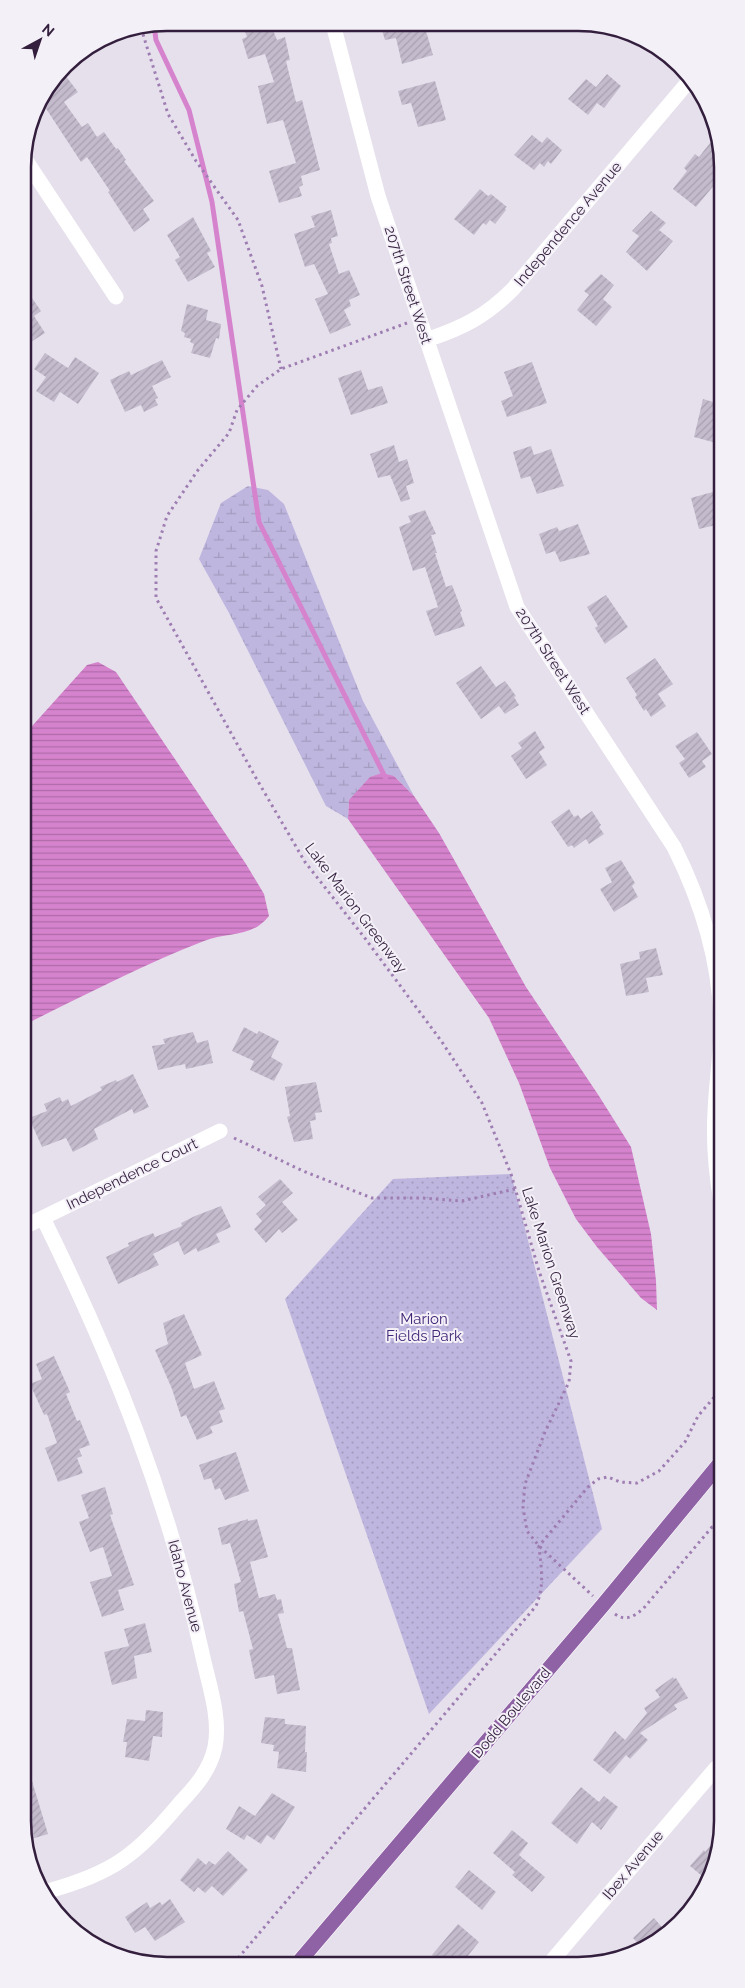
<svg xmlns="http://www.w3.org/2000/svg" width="745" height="1988" viewBox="0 0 745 1988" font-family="Raleway,sans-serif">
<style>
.green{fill:url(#green-dots)}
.wetland{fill:url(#wetland-marsh)}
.water{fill:url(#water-rules)}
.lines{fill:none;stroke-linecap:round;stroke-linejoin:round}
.stream{stroke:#d683ce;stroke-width:5}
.building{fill:url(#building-hatch)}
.major-casing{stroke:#fff;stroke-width:16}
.path{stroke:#9e7db2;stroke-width:3;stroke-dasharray:2.5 4;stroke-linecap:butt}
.minor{stroke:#fff;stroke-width:15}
.major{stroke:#8f61a5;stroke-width:15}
.labels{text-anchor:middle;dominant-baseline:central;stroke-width:4;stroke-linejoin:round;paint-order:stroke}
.street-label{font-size:15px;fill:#331f3d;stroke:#f4f0f8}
.park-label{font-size:15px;fill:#402677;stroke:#f4f0f8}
.rim{fill:none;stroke:#331f3d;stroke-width:2.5}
</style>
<defs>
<pattern id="green-dots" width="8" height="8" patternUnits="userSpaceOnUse" patternTransform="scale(1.25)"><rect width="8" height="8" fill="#bfb6df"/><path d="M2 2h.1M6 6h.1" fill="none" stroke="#a59cc0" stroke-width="1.8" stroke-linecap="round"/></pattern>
<pattern id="wetland-marsh" width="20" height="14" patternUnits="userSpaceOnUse" patternTransform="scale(1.25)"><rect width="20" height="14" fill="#bfb6df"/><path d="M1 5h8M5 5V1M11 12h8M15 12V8" fill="none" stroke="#a59cc0"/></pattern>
<pattern id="water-rules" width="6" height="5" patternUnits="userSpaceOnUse" patternTransform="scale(1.25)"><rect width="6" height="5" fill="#d683ce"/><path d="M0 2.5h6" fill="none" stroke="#ae6ba8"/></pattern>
<pattern id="building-hatch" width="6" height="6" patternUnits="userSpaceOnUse" patternTransform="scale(1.25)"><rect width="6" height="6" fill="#c4bccd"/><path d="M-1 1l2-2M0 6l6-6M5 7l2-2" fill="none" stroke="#a9a1b1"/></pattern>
</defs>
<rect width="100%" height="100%" fill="#e6e0ec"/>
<path class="green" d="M 511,1174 L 602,1529 L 429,1714 L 285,1299 L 393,1179 Z"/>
<path class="wetland" d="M 248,486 L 268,490 L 284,504 L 363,701 L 414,796 L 394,776 L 349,800 L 348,819 L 326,806 L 229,613 L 199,559 L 221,503 Z"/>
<path class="water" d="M 98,662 L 116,672 L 246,864 L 264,894 L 269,916 C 252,938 227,932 204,941 C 142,965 83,996 24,1025 L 24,735 L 87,665 Z
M 382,773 L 394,776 L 414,796 L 439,833 L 526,987 L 599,1096 L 631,1147 L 651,1234 L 656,1281 L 657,1310 L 641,1298 L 597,1247 L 576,1219 L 550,1168 L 519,1083 L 489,1018 L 348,819 L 349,800 L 370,777 Z"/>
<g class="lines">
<path class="stream" d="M 154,25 L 156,40 L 189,110 L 212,202 L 259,522 L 386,779"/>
</g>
<path class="building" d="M 242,23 L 270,23 L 277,40 L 285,37 L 290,60 L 286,61 L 296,102 L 302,100 L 320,170 L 301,176 L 303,185 L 299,187 L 302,196 L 279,203 L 269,171 L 296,163 L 283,120 L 267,124 L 258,86 L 274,82 L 265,54 L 248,59 L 242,39 L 247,37 Z
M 380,24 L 430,24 L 430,30 L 426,31 L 433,55 L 402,64 L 396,38 L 385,40 Z
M 62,71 L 78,92 L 64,102 L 82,127 L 88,123 L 97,137 L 104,132 L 116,149 L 118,148 L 126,160 L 124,161 L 154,201 L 143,209 L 150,220 L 134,232 L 108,192 L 110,191 L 87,157 L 81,162 L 43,104 L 49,100 L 45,94 Z
M 607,74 L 621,86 L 604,108 L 597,103 L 588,115 L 568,99 L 586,79 L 596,87 Z
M 435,81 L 446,120 L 418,127 L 411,103 L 402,105 L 398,91 Z
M 717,134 L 720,139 L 720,160 L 713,169 L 720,174 L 720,178 L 696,207 L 673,189 L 687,171 L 684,168 L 695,154 L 699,157 Z
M 532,135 L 542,143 L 547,137 L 562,150 L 551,164 L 548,161 L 544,167 L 540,163 L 534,170 L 514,155 Z
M 480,189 L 488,196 L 491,194 L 507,207 L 505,208 L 506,210 L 495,224 L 490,220 L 486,225 L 483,223 L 474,235 L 454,219 Z
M 331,210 L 338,236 L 331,238 L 332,243 L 329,244 L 339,274 L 349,270 L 360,295 L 349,300 L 351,306 L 344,310 L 351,325 L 330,334 L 315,299 L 328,294 L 314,264 L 305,267 L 294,234 L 315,227 L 311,216 Z
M 651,211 L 666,223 L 659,230 L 673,241 L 647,271 L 626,252 L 639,236 L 632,231 Z
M 193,217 L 211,251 L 207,253 L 215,267 L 188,282 L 175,260 L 180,257 L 167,235 Z
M 601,274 L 614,285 L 603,299 L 612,307 L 596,326 L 577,310 L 589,295 L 584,291 Z
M 23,285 L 41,311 L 34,316 L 45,333 L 23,347 Z
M 187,304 L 208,310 L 206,320 L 221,324 L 219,339 L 216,338 L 210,358 L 191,353 L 194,344 L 190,342 L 191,339 L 184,337 L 185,333 L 181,331 Z
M 45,353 L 68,368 L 75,357 L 99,373 L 78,404 L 60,392 L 54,402 L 36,391 L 46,377 L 34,369 Z
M 162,360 L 171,377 L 152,386 L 158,398 L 155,399 L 158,405 L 144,412 L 141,405 L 125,412 L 110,380 L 129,371 L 131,375 Z
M 532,362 L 547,403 L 507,417 L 501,401 L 513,396 L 504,372 Z
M 361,370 L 368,390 L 382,386 L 388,403 L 351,415 L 338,378 Z
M 703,399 L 720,404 L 720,444 L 694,437 Z
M 394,445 L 399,462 L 407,459 L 414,483 L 406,486 L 410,499 L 401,502 L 390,475 L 378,478 L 370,454 Z
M 531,446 L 534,455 L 551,449 L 564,486 L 537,494 L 530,476 L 521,479 L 513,452 Z
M 720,490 L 720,524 L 699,529 L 691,498 Z
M 425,510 L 436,534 L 431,535 L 437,553 L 435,553 L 446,587 L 452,585 L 462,611 L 460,612 L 465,626 L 435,636 L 426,611 L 438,607 L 425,567 L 413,571 L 399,527 L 411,522 L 408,516 Z
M 578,524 L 590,554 L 560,562 L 555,551 L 546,554 L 539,534 L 557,527 L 559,531 Z
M 606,595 L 628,627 L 605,644 L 595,628 L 598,626 L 587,607 Z
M 655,658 L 673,684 L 658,694 L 666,706 L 651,717 L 646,709 L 644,711 L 635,697 L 637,695 L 626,678 Z
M 481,666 L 496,687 L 505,681 L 516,696 L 514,697 L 519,705 L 505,714 L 499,706 L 481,719 L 456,683 Z
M 535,731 L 545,748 L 539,752 L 547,765 L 526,779 L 511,756 L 522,748 L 518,743 Z
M 697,732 L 712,754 L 702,761 L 706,767 L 689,778 L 679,763 L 685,759 L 675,746 Z
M 569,809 L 574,817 L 578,815 L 581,819 L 592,811 L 601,825 L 599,827 L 604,834 L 589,844 L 586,839 L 574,848 L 572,845 L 568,847 L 551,822 Z
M 621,860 L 635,883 L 632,886 L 638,897 L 614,912 L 600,889 L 612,882 L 605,868 Z
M 656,948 L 663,975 L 646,978 L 649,992 L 626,996 L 620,964 L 640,959 L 639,952 Z
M 244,1027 L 257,1034 L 259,1031 L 279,1041 L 271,1057 L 283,1064 L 274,1081 L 250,1070 L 254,1061 L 232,1051 Z
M 193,1032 L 197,1043 L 208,1040 L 213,1063 L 186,1069 L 185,1064 L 158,1070 L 152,1046 L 165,1044 L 163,1039 Z
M 133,1074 L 149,1107 L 134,1114 L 132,1109 L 94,1129 L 98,1139 L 73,1152 L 66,1138 L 42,1147 L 29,1118 L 47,1111 L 44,1104 L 60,1097 L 62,1102 L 68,1099 L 71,1106 L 102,1090 L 100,1087 L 116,1080 L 117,1082 Z
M 316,1082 L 322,1112 L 315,1113 L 316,1120 L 310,1121 L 313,1139 L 294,1142 L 287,1117 L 290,1116 L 285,1087 Z
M 280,1179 L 293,1193 L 282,1202 L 298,1220 L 282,1233 L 279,1229 L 266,1243 L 254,1229 L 262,1221 L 256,1214 L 266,1205 L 258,1197 Z
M 221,1206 L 231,1227 L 216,1234 L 220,1242 L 198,1252 L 196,1248 L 184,1255 L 178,1241 L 153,1254 L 159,1265 L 118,1284 L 106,1257 L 129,1246 L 128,1243 L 153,1233 L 155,1237 L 182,1226 L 181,1223 L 195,1216 Z
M 184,1314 L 202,1355 L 185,1363 L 194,1389 L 214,1381 L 225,1409 L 219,1411 L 223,1422 L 210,1427 L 213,1433 L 197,1440 L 186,1415 L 181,1417 L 172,1389 L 155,1350 L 168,1344 L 163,1323 Z
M 54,1356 L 70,1392 L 66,1394 L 77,1421 L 80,1420 L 90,1445 L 79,1449 L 82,1456 L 77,1458 L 83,1473 L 58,1482 L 45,1448 L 57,1443 L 47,1414 L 44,1415 L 30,1384 L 42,1379 L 36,1364 Z
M 236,1452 L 249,1491 L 225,1500 L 220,1488 L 215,1490 L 211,1478 L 204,1480 L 199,1465 Z
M 105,1487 L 113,1514 L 110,1515 L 134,1585 L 118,1590 L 124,1610 L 102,1617 L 90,1582 L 112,1576 L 103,1547 L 90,1552 L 79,1522 L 89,1518 L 81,1495 Z
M 248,1519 L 248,1521 L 257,1519 L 268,1557 L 250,1562 L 259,1598 L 275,1594 L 277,1600 L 281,1599 L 284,1613 L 278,1614 L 287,1648 L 292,1648 L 300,1690 L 277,1694 L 274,1675 L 255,1679 L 249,1650 L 253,1649 L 243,1611 L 239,1612 L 234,1584 L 241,1582 L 230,1543 L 222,1545 L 218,1528 Z
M 145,1623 L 152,1652 L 134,1656 L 137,1678 L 112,1685 L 104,1652 L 129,1646 L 124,1629 Z
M 673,1677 L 674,1679 L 676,1678 L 688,1698 L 674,1705 L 677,1709 L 640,1733 L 648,1740 L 630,1759 L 626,1755 L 610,1774 L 593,1760 L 615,1731 L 625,1740 L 647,1713 L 644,1708 L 660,1697 L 655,1690 Z
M 146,1710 L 163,1712 L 162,1737 L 153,1736 L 149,1761 L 125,1757 L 127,1742 L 123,1742 L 127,1719 L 145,1721 Z
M 265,1717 L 285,1719 L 285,1724 L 306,1726 L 305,1752 L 307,1752 L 306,1772 L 277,1768 L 279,1752 L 273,1751 L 274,1745 L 261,1743 Z
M 25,1771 L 29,1771 L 48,1834 L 25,1841 Z
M 581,1787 L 599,1802 L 604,1796 L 618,1807 L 601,1830 L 592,1822 L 577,1844 L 551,1823 Z
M 272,1793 L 295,1807 L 274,1840 L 267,1835 L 261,1844 L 247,1835 L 244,1840 L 226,1829 L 239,1806 L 255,1816 Z
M 512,1830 L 528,1843 L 519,1855 L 545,1877 L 532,1892 L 512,1875 L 515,1872 L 493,1853 Z
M 721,1833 L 712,1876 L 708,1881 L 690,1866 L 704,1850 L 705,1852 Z
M 228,1851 L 248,1870 L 223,1896 L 212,1886 L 205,1893 L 198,1887 L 194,1892 L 180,1880 L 198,1858 L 206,1865 L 209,1861 L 215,1865 Z
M 469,1870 L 496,1892 L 482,1910 L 455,1887 Z
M 170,1899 L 185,1922 L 155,1941 L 145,1927 L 135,1933 L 125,1917 L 147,1902 L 150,1908 L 160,1902 L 162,1905 Z
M 654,1918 L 666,1932 L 650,1946 L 643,1949 L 633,1938 Z
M 458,1924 L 479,1942 L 462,1963 L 441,1963 L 432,1955 Z"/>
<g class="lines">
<g class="major-casing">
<path id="major" d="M 298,1963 L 603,1605 L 722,1461"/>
</g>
<path class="path" d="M 141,28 L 168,114 L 196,161 L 238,220 L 262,286 L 281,369
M 407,323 L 281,369 L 257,386 L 237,410 L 229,433 L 198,470 L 167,516 L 156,551 L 156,598 L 256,778 L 305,862 L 364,937 L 442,1042 L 482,1103 L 511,1174 L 539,1271 L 571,1361 L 569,1382 L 545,1432 L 525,1484 L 523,1507 L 527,1531 L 539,1546 L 593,1596
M 234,1138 L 303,1171 L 372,1198 L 423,1198 L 462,1201 L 515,1189
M 615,1614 C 626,1622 634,1616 643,1609 L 712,1527 L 722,1525
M 234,1963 L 536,1606 C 545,1585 541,1568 539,1546 L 588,1487 L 598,1479 L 608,1477 L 620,1482 L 637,1483 L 659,1471 L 685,1442 L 698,1416 L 722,1388"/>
<path class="minor" d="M 333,24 L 378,196 L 517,607 L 674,847 C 703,905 722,967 721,1033 C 720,1060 716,1086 715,1112 C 713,1143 716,1173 721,1203
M 23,156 L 116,297
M 426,340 C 463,328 486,316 513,289 L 689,81
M 43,1218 C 113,1360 168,1498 202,1653 C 208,1682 221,1717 215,1747 C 210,1770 196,1786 180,1803 C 136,1855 114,1873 48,1891
M 24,1227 L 220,1131
M 550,1963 L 716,1768 L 722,1778"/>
<use href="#major" class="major"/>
</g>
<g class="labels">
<g class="street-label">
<text transform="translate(568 224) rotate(-50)">Independence Avenue</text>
<text transform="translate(408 285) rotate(72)">207th Street West</text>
<text transform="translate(553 661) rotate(57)">207th Street West</text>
<text transform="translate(356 908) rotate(53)">Lake Marion Greenway</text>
<text transform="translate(132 1174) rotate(-26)">Independence Court</text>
<text transform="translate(551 1263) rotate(72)">Lake Marion Greenway</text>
<text transform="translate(185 1586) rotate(75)">Idaho Avenue</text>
<text transform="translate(511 1713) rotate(-50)">Dodd Boulevard</text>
<text transform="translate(633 1865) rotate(-50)">Ibex Avenue</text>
</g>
<g class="park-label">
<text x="424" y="1319">Marion<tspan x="424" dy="17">Fields Park</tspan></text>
</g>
</g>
<path d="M0 0H745V1988H0ZM167 31H578A136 136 0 0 1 714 167V1821A136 136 0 0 1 578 1957H167A136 136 0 0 1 31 1821V167A136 136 0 0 1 167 31Z" fill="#f4f0f8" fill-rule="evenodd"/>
<path class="rim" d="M167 31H578A136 136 0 0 1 714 167V1821A136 136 0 0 1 578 1957H167A136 136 0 0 1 31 1821V167A136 136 0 0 1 167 31Z"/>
<g transform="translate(40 40) rotate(40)" stroke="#f4f0f8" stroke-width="4" paint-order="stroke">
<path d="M0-4L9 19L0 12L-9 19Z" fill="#331f3d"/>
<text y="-8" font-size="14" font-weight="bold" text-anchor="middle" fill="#331f3d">N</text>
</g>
</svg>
